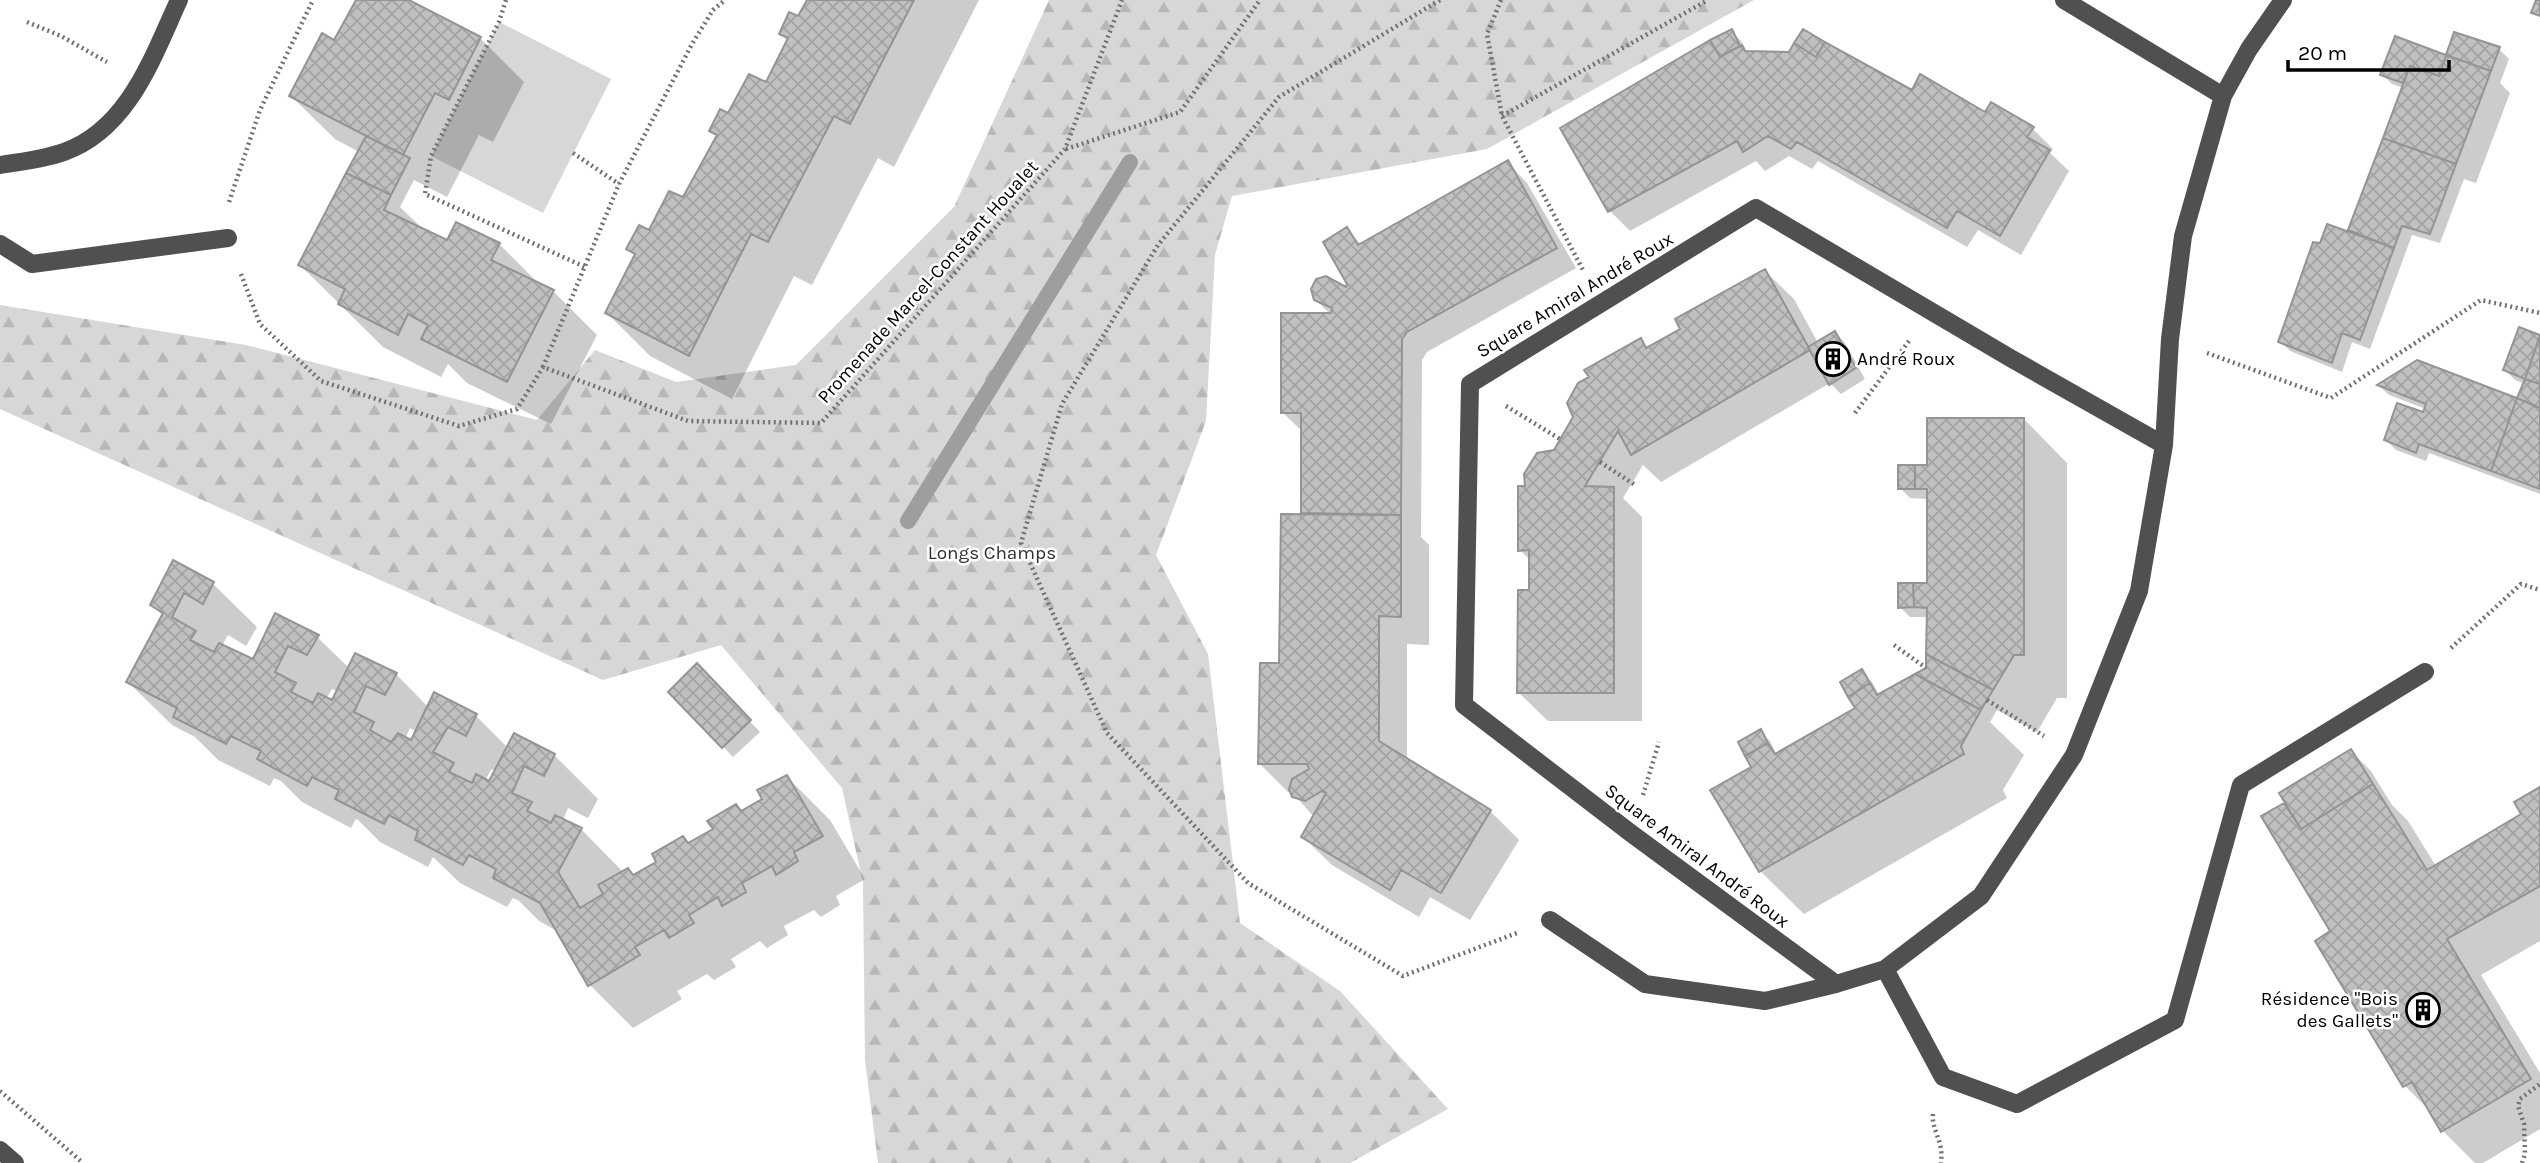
<svg xmlns="http://www.w3.org/2000/svg" width="2540" height="1163" viewBox="0 0 2540 1163" font-family="Karla,sans-serif">
<style>
.green{fill:#d7d7d7}
.forest{fill:url(#forest-firs)}
.shadow{fill:#0003;fill-rule:evenodd}
.lines{fill:none;stroke-linecap:round;stroke-linejoin:round}
.stream{stroke:#9e9e9e;stroke-width:16}
.building{fill:url(#building-cross-hatch);stroke:#949494;stroke-width:2}
.path{stroke:#727272;stroke-width:4.5;stroke-dasharray:2 3.5;stroke-linecap:butt}
.minor{stroke:#505050;stroke-width:18}
.labels{text-anchor:middle;dominant-baseline:central;stroke-width:5;stroke-linejoin:round;paint-order:stroke}
.street-label{font-size:19px;fill:#000;stroke:#fff}
.poi-label{font-size:19px;fill:#000;stroke:#fff;text-anchor:start}
.park-label{font-size:19px;fill:#2e2e2e;stroke:#fff}
</style>
<defs>
<pattern id="forest-firs" width="22" height="20" patternUnits="userSpaceOnUse" patternTransform="scale(1.75)"><rect width="22" height="20" fill="#d7d7d7"/><path d="M5 1l3.5 6h-7zM16 11l3.5 6h-7z" fill="#b7b7b7"/></pattern>
<pattern id="building-cross-hatch" width="8" height="8" patternUnits="userSpaceOnUse" patternTransform="scale(1.75)"><rect width="8" height="8" fill="#c0c0c0"/><path d="M0 0l8 8M0 8l8-8" fill="none" stroke="#a3a3a3"/></pattern>
</defs>
<rect width="100%" height="100%" fill="#fff"/>
<path class="green" d="M 499,22 L 611,79 L 543,213 L 431,156 Z"/>
<path class="forest" d="M 1049,0 L 1754,0 L 1487,149 L 1232,196 L 1215,255 L 1206,421 L 1156,555 L 1208,654 L 1240,923 L 1340,991 L 1448,1109 L 1350,1163 L 878,1163 L 865,1060 L 863,883 L 842,788 L 721,645 L 603,680 L 0,409 L 0,305 L 246,345 L 537,420 L 595,350 L 676,382 L 796,365 L 954,207 Z"/>
<path class="shadow" d="M 357,0 L 405,0 L 480,38 L 524,82 L 493,142 L 479,135 L 447,197 L 414,180 L 400,207 L 425,231 L 448,242 L 499,244 L 540,285 L 553,291 L 597,335 L 551,424 L 467,383 L 448,364 L 441,377 L 383,347 L 300,265 L 359,152 L 335,139 L 291,96 L 335,42 Z
M 808,0 L 979,0 L 894,167 L 878,158 L 812,285 L 794,276 L 732,399 L 650,356 L 607,313 L 636,256 L 628,248 L 684,200 L 718,138 L 711,131 L 766,85 L 788,41 L 781,34 L 799,19 Z
M 1731,31 L 1741,41 L 1748,53 L 1912,93 L 2032,128 L 2053,149 L 2050,153 L 2069,171 L 2021,255 L 1978,230 L 1967,247 L 1818,161 L 1812,169 L 1789,156 L 1765,171 L 1756,161 L 1630,231 L 1610,211 Z
M 2396,39 L 2448,57 L 2499,49 L 2509,59 L 2500,83 L 2510,93 L 2476,183 L 2464,179 L 2440,243 L 2412,235 L 2370,349 L 2352,342 L 2342,372 L 2290,351 L 2280,341 L 2321,245 L 2349,233 L 2403,88 L 2392,84 L 2382,74 Z
M 1507,162 L 1527,183 L 1576,268 L 1427,352 L 1422,360 L 1421,537 L 1429,545 L 1429,645 L 1407,644 L 1407,761 L 1490,811 L 1519,840 L 1470,920 L 1430,897 L 1419,917 L 1332,865 L 1303,837 L 1314,817 L 1292,792 L 1288,792 L 1260,764 L 1281,665 L 1306,516 L 1303,513 L 1303,432 L 1282,412 L 1331,315 L 1315,299 L 1346,289 L 1349,284 L 1347,230 L 1362,245 Z
M 1765,271 L 1794,299 L 1818,343 L 1835,333 L 1845,343 L 1865,379 L 1841,394 L 1830,383 L 1661,482 L 1643,465 L 1623,498 L 1642,517 L 1642,721 L 1548,721 L 1519,693 L 1531,592 L 1531,561 L 1520,550 L 1526,487 L 1555,451 L 1575,417 L 1591,377 L 1640,340 L 1649,349 L 1682,330 Z
M 2520,329 L 2540,336 L 2540,494 L 2429,453 L 2426,461 L 2396,450 L 2386,440 L 2423,414 L 2426,409 L 2389,395 L 2379,386 L 2518,400 L 2525,384 L 2515,380 L 2505,370 Z
M 2024,419 L 2067,463 L 2067,698 L 2057,698 L 2037,732 L 1997,710 L 1990,722 L 2024,755 L 2003,790 L 2007,798 L 1804,914 L 1760,871 L 1754,767 L 1760,731 L 1770,741 L 1777,755 L 1857,708 L 1861,672 L 1872,682 L 1879,695 L 1928,669 L 1928,619 L 1925,617 L 1910,617 L 1900,607 L 1928,585 L 1929,501 L 1927,499 L 1910,498 L 1900,488 L 1928,466 Z
M 174,563 L 213,584 L 257,627 L 246,646 L 228,635 L 222,646 L 254,661 L 276,615 L 317,637 L 350,669 L 396,674 L 429,708 L 476,716 L 508,748 L 554,755 L 598,799 L 588,818 L 568,808 L 563,820 L 581,829 L 624,873 L 635,877 L 689,845 L 765,799 L 787,777 L 830,820 L 865,879 L 836,896 L 840,905 L 821,917 L 814,910 L 784,926 L 788,935 L 767,948 L 760,941 L 731,959 L 736,967 L 714,980 L 707,974 L 677,991 L 682,999 L 633,1028 L 590,985 L 559,932 L 539,921 L 518,900 L 513,898 L 507,907 L 460,883 L 433,857 L 428,867 L 380,842 L 358,820 L 356,819 L 351,828 L 302,802 L 281,781 L 274,778 L 270,786 L 218,760 L 195,737 L 172,725 L 128,682 L 163,616 L 152,605 ZM 332,689 L 338,692 L 333,702 L 326,699 ZM 410,728 L 417,732 L 412,742 L 405,739 ZM 492,769 L 496,771 L 490,783 L 485,780 Z
M 697,666 L 760,732 L 733,757 L 671,692 Z
M 2351,751 L 2371,771 L 2392,805 L 2408,821 L 2436,866 L 2523,814 L 2540,789 L 2540,941 L 2481,975 L 2540,1073 L 2540,1129 L 2483,1163 L 2475,1163 L 2443,1131 L 2433,1114 L 2405,1086 L 2333,932 L 2284,805 L 2291,810 Z"/>
<g class="lines">
<path class="stream" d="M 908,521 L 1130,162"/>
</g>
<path class="building" d="M 356,0 L 409,0 L 481,37 L 449,100 L 435,93 L 403,155 L 289,96 L 322,33 L 334,40 Z
M 807,0 L 914,0 L 850,124 L 834,116 L 768,242 L 751,234 L 689,356 L 605,313 L 635,254 L 626,249 L 639,225 L 649,230 L 669,191 L 683,197 L 717,135 L 709,131 L 720,109 L 728,113 L 749,74 L 766,82 L 788,38 L 779,34 L 789,12 L 798,16 Z
M 2536,0 L 2540,0 L 2540,16 L 2531,13 Z
M 1732,29 L 1740,46 L 1720,57 L 1710,40 Z
M 1803,29 L 1825,42 L 1816,57 L 1794,43 Z
M 2454,32 L 2500,47 L 2491,71 L 2446,55 Z
M 2395,36 L 2446,55 L 2439,76 L 2410,66 L 2403,83 L 2380,75 Z
M 1710,40 L 1720,57 L 1742,45 L 1745,51 L 1789,52 L 1794,43 L 1816,57 L 1825,42 L 1912,90 L 1920,74 L 1985,112 L 1991,102 L 2034,127 L 2027,137 L 2050,150 L 2000,236 L 1957,211 L 1947,228 L 1797,142 L 1791,149 L 1768,136 L 1743,152 L 1737,141 L 1608,212 L 1560,128 Z
M 2446,55 L 2491,71 L 2456,164 L 2383,138 L 2410,66 L 2439,76 Z
M 366,136 L 410,158 L 391,195 L 346,173 Z
M 2383,138 L 2456,164 L 2430,234 L 2402,226 L 2394,248 L 2348,230 Z
M 1508,160 L 1557,248 L 1407,332 L 1402,339 L 1401,515 L 1301,513 L 1301,413 L 1281,413 L 1281,313 L 1331,313 L 1332,308 L 1314,300 L 1311,289 L 1316,279 L 1326,276 L 1346,287 L 1347,284 L 1323,242 L 1347,227 L 1358,245 Z
M 346,173 L 391,195 L 384,210 L 447,240 L 456,222 L 500,243 L 491,260 L 554,290 L 507,382 L 421,339 L 428,325 L 408,314 L 398,335 L 338,304 L 345,289 L 298,265 Z
M 2327,224 L 2394,248 L 2360,340 L 2342,333 L 2332,363 L 2278,342 L 2313,242 L 2320,243 Z
M 1765,269 L 1810,350 L 1631,455 L 1618,431 L 1585,486 L 1614,487 L 1614,693 L 1517,693 L 1518,590 L 1529,590 L 1529,550 L 1518,551 L 1518,486 L 1525,486 L 1524,474 L 1537,453 L 1554,450 L 1573,417 L 1567,403 L 1578,383 L 1589,377 L 1584,370 L 1641,338 L 1646,348 L 1680,329 L 1675,319 Z
M 2519,327 L 2540,335 L 2525,379 L 2503,370 Z
M 1835,331 L 1856,368 L 1829,385 L 1808,347 Z
M 2540,336 L 2540,384 L 2525,379 Z
M 2417,360 L 2517,398 L 2491,471 L 2419,444 L 2416,453 L 2384,440 L 2397,403 L 2423,412 L 2426,404 L 2377,385 Z
M 2525,379 L 2540,384 L 2540,408 L 2517,398 Z
M 2517,398 L 2540,408 L 2540,489 L 2491,471 Z
M 1927,418 L 2024,418 L 2024,655 L 2014,655 L 1993,690 L 1926,654 L 1927,608 L 1914,607 L 1913,583 L 1927,583 L 1927,489 L 1915,489 L 1915,465 L 1927,465 Z
M 1898,465 L 1915,465 L 1915,489 L 1898,489 Z
M 1281,514 L 1401,515 L 1401,617 L 1379,616 L 1379,741 L 1491,810 L 1441,893 L 1401,870 L 1390,890 L 1301,837 L 1326,793 L 1322,791 L 1305,801 L 1292,797 L 1289,789 L 1292,779 L 1309,769 L 1307,764 L 1258,764 L 1260,663 L 1279,663 Z
M 173,560 L 214,582 L 203,604 L 184,593 L 172,617 L 196,631 L 190,640 L 214,652 L 219,643 L 253,659 L 275,613 L 319,635 L 307,655 L 288,646 L 275,672 L 296,683 L 291,692 L 313,703 L 318,693 L 332,700 L 355,653 L 397,673 L 385,695 L 366,686 L 354,712 L 374,722 L 370,730 L 391,742 L 398,733 L 411,740 L 434,692 L 477,714 L 466,736 L 448,727 L 433,752 L 454,763 L 449,772 L 472,783 L 476,774 L 489,781 L 514,733 L 555,754 L 544,776 L 524,766 L 512,793 L 532,802 L 527,811 L 551,823 L 555,815 L 582,828 L 558,872 L 580,908 L 603,894 L 598,885 L 628,868 L 633,875 L 656,862 L 652,854 L 683,836 L 688,843 L 713,829 L 707,821 L 736,804 L 741,811 L 762,799 L 757,790 L 787,775 L 823,836 L 794,852 L 798,861 L 776,875 L 772,866 L 742,883 L 746,892 L 722,906 L 718,897 L 689,915 L 694,923 L 669,938 L 664,930 L 635,947 L 640,955 L 588,986 L 540,903 L 493,878 L 496,869 L 469,855 L 463,865 L 415,840 L 418,831 L 389,815 L 384,824 L 335,799 L 339,790 L 312,777 L 307,786 L 257,759 L 261,751 L 231,736 L 226,744 L 173,717 L 177,708 L 126,682 L 163,613 L 150,605 Z
M 1898,583 L 1913,583 L 1914,607 L 1898,608 Z
M 1926,654 L 1993,690 L 1981,710 L 1915,674 L 1926,668 Z
M 697,663 L 751,720 L 722,748 L 668,692 Z
M 1862,669 L 1870,683 L 1848,697 L 1840,682 Z
M 1915,674 L 1981,710 L 1961,746 L 1964,754 L 1759,872 L 1710,790 L 1751,767 L 1745,756 L 1768,743 L 1775,754 L 1855,708 L 1848,697 L 1870,683 L 1877,695 Z
M 1761,729 L 1768,743 L 1745,756 L 1738,742 Z
M 2351,749 L 2373,784 L 2301,829 L 2279,793 Z
M 2373,784 L 2427,870 L 2521,814 L 2514,802 L 2540,787 L 2540,886 L 2447,939 L 2531,1079 L 2441,1132 L 2412,1082 L 2403,1087 L 2315,941 L 2330,931 L 2261,816 L 2284,803 L 2301,829 Z"/>
<g class="lines">
<path class="path" d="M 506,0 L 499,22 L 431,156 L 425,194 L 585,267
M 1440,0 L 1279,97 L 1158,245 L 1062,404 L 1021,543 L 1107,733 L 1248,883 L 1403,976 L 1517,933
M 1501,0 L 1487,34 L 1502,116 L 1584,272
M 27,22 L 61,36 L 107,62
M 1502,116 L 1708,0
M 1066,149 L 1180,112 L 1260,0
M 573,153 L 619,184
M 229,202 L 260,110 L 313,0
M 241,274 L 260,324 L 321,381 L 459,426 L 517,409 L 543,367 L 688,421 L 821,423 L 1065,149 L 1122,0
M 2207,353 L 2331,398 L 2481,300 L 2540,313
M 543,367 L 619,184 L 692,44 L 713,10 L 725,0
M 1506,406 L 1560,439
M 1855,413 L 1909,341
M 1600,462 L 1635,485
M 1894,645 L 1926,668
M 2451,648 L 2521,584 L 2540,590
M 1987,700 L 2044,736
M 1643,795 L 1659,742
M 0,1091 L 83,1163
M 1933,1114 C 1931,1129 1944,1141 1941,1163
M 2522,1163 L 2525,1154 L 2524,1124 L 2518,1106 L 2520,1099 L 2540,1084"/>
<path class="minor" d="M 2064,0 L 2223,96
M 0,165 C 21,162 44,159 64,152 C 129,129 153,56 179,0
M 0,244 L 32,264 L 228,238
M 1550,920 L 1645,984 L 1765,1001 L 1836,984 L 1885,969 L 1981,896 L 2074,755 L 2139,591 L 2164,445 L 2170,339 L 2183,236 L 2223,96 L 2249,49 L 2283,0
M 1885,969 L 1943,1077 L 2017,1104 L 2175,1020 L 2241,785 L 2425,672
M 1836,984 L 1632,834 L 1464,705 L 1470,384 L 1756,208 L 2012,359 L 2164,445
M 0,1150 L 15,1163"/>
</g>
<defs>
<g id="building-ring" transform="scale(1.75)"><circle r="9.5" fill="#fff" stroke="#000" stroke-width="1.5"/><path d="M-4-6H4V6H1V3H-1V6H-4ZM-2.5-4.3h1.7v1.8h-1.7ZM.8-4.3h1.7v1.8H.8ZM-2.5-1h1.7V.8h-1.7ZM.8-1h1.7V.8H.8Z" fill="#000"/></g>
</defs>
<g fill-rule="evenodd">
<use href="#building-ring" x="1833" y="359"/>
<use href="#building-ring" x="2423" y="1010"/>
</g>
<g class="labels">
<g class="street-label">
<text transform="translate(928 282) rotate(-48)">Promenade Marcel-Constant Houalet</text>
<text transform="translate(1575 295) rotate(-31)">Square Amiral André Roux</text>
<text transform="translate(1697 856) rotate(37)">Square Amiral André Roux</text>
</g>
<g class="poi-label">
<text x="1857" y="359">André Roux</text>
<text x="2398" y="999" text-anchor="end">Résidence "Bois<tspan x="2398" dy="22">des Gallets"</tspan></text>
</g>
<g class="park-label">
<text x="992" y="553">Longs Champs</text>
</g>
</g>
<path d="M2288 60v10h161v-10" fill="none" stroke="#000000" stroke-width="3.5"/>
<text x="2298" y="60" font-size="21" fill="#000000" stroke="#ffffff" stroke-width="5" paint-order="stroke">20 m</text>
</svg>
